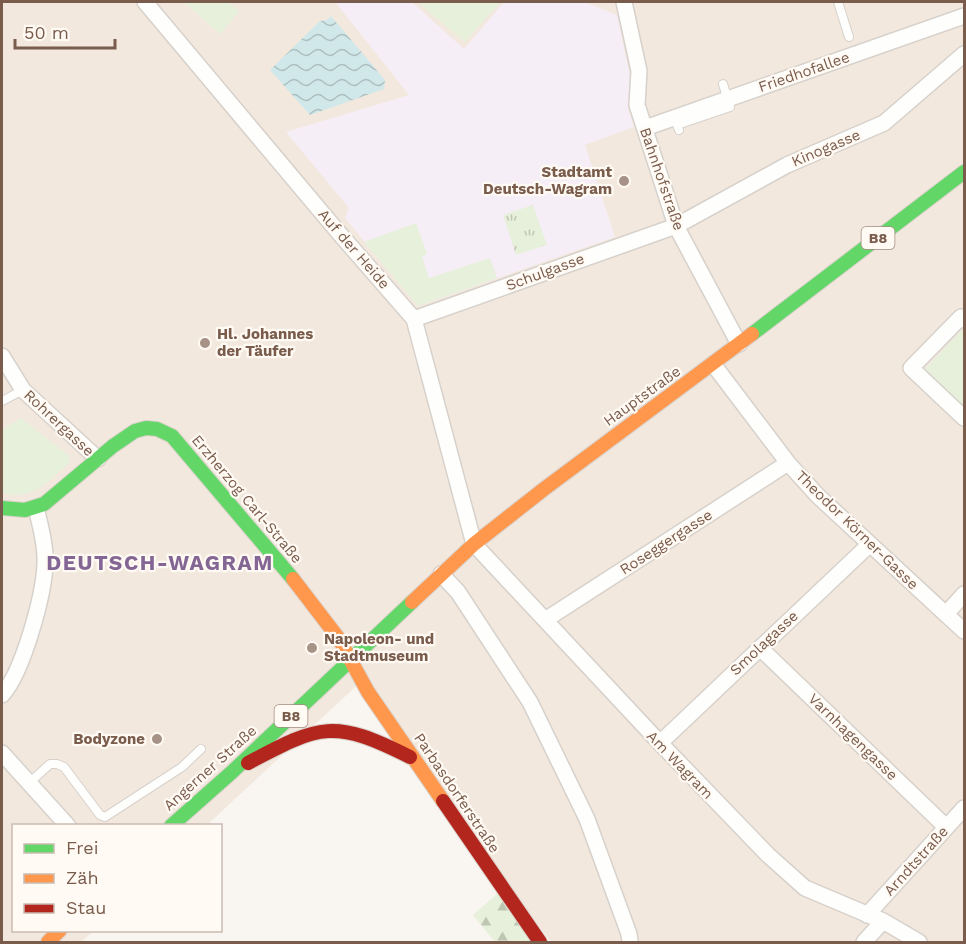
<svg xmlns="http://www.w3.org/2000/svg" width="966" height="944" viewBox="0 0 966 944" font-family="'Work Sans',sans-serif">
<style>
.residential{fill:#f2e8de}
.education{fill:#f6eef6}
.grass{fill:url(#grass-tufts)}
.forest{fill:url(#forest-firs)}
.park{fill:#e7f0db}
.water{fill:url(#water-waves)}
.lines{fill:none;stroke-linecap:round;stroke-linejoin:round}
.lane-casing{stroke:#d7d1cb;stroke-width:10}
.street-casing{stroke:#d7d1cb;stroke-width:18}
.fast-casing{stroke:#d9d2cb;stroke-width:16}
.slow-casing{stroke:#d9d2cb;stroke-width:16}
.jam-casing{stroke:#d9d2cb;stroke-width:16}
.lane{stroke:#fefefd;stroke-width:8}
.street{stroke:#fefefd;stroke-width:15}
.fast{stroke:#63d668;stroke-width:14}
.slow{stroke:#ff974d;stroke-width:14}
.jam{stroke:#b3261e;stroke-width:14}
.poi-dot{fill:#a69286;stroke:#fffaf3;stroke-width:2}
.labels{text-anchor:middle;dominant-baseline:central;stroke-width:4.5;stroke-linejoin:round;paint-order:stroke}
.shield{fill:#fffaf3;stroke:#a28b7f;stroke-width:1.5}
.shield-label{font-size:14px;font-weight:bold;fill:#7a5c4d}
.street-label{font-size:15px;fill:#7a5c4d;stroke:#fffaf3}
.poi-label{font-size:15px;font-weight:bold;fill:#7a5c4d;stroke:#fffaf3;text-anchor:end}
.district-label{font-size:21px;font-weight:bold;letter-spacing:1.5px;fill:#846695;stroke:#fffaf3}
</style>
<defs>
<pattern id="grass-tufts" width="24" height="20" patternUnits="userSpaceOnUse" patternTransform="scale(1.5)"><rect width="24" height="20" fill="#e7f0db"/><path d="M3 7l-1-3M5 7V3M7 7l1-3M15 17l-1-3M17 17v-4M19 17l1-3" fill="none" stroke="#c0c6b4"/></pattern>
<pattern id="forest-firs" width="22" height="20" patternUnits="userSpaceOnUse" patternTransform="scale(1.5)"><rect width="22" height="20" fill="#e7f0db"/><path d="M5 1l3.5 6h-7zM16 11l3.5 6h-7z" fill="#c0c6b4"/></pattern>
<pattern id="water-waves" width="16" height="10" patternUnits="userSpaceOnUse" patternTransform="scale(1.5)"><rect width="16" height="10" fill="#d0e8ea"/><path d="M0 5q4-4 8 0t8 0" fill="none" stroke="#aebfc0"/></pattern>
</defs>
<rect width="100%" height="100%" fill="#f9f5f0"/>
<path class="residential" d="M 2,2 L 964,2 L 964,942 L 551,942 L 508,885 L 366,677 L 207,825 L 14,826 L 14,930 L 94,931 L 81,942 L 2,942 Z"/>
<path class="education" d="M 338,2 L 412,2 L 464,49 L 504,2 L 585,2 L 617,15 L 630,76 L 628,108 L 634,127 L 585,145 L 615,237 L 418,306 L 345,218 L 349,208 L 286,132 L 409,95 L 336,3 Z"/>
<path class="grass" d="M 533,205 L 547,245 L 516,255 L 503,215 Z"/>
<path class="forest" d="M 498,893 L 532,942 L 495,942 L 473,915 Z"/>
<path class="park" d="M 184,2 L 228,2 L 239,12 L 220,34 Z
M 418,2 L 500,2 L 465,42 Z
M 416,223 L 427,254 L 422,257 L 429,278 L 490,258 L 497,278 L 418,306 L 364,242 Z
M 962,330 L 964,333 L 964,411 L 923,371 Z
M 21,418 L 68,455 L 70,462 C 48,482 33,501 2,493 L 2,430 Z"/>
<path class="water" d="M 331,16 L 385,80 L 384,89 L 310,115 L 270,70 L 320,21 L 327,20 Z"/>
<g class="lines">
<g class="lane-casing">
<path id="lane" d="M 838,2 L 849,37
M 679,130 L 677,125 L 730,107 L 723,84
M 2,401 L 23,390
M 29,783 L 50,764 L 57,764 L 64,767 L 100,815 L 105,817 L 182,767 L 201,749"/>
</g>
<g class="street-casing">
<path id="street" d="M 145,2 L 339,233 L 414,319 L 474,544 L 660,743 L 768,855 L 805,888 L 883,921 L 919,942
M 624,2 L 639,71 L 637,105 L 660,176 L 676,226 L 739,344
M 645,128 L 964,16
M 414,319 L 676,226 L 787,165 L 884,123 L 964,54
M 964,320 L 961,317 L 911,368 L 964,418
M 2,356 L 23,390 L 98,459
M 713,364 L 788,463 L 818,496 L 964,631
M 441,574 L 458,592 L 530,702 L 587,819 L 629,934 L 630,942
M 946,614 L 964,594
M 545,620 L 788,463
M 760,648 L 946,827
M 2,695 C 23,672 46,590 45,558 C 45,541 40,524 36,508
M 660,743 L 870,544
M 2,753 L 68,826
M 867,915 L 964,808
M 864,942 L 883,921"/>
</g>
<g class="fast-casing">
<path id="fast" d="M 752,334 L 964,172
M 2,508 L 25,510 L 44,504 L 113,446 L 135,431 L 146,428 L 157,429 L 172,436 L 293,579
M 171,826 L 232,772 L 412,602"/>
</g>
<g class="slow-casing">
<path id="slow" d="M 293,579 L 339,639 L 368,692 L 443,801
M 412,602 L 474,544 L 544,489 L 752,334
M 48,942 L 60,930"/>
</g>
<g class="jam-casing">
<path id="jam" d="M 248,763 C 321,724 334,719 410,757
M 443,801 L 540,942"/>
</g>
<use href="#lane" class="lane"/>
<use href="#street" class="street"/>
<use href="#fast" class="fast"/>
<use href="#slow" class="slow"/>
<use href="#jam" class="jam"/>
</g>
<g class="poi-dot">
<circle cx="624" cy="181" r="6"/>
<circle cx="205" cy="343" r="6"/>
<circle cx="312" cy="648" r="6"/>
<circle cx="157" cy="739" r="6"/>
</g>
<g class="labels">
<g class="shield">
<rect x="861.5" y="227" width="33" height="22" rx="4.5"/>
<rect x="274.5" y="705" width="33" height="22" rx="4.5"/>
</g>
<g class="shield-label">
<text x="878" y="238">B8</text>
<text x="291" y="716">B8</text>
</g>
<g class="street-label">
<text transform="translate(804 72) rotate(-19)">Friedhofallee</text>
<text transform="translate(826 148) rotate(-23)">Kinogasse</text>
<text transform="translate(662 179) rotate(71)">Bahnhofstraße</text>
<text transform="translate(354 249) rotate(49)">Auf der Heide</text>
<text transform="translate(545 272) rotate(-20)">Schulgasse</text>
<text transform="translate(642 396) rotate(-36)">Hauptstraße</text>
<text transform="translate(59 423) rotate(43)">Rohrergasse</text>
<text transform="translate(247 499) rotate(50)">Erzherzog Carl-Straße</text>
<text transform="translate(857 530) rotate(44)">Theodor Körner-Gasse</text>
<text transform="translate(666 542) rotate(-33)">Roseggergasse</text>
<text transform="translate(764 643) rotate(-43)">Smolagasse</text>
<text transform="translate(853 737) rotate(44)">Varnhagengasse</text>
<text transform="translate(680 765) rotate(46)">Am Wagram</text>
<text transform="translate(210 768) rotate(-42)">Angerner Straße</text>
<text transform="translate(457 793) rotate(56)">Parbasdorferstraße</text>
<text transform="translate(916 861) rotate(-48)">Arndtstraße</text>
</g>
<g class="poi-label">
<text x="612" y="172">Stadtamt<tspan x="612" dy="17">Deutsch-Wagram</tspan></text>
<text x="217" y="334" text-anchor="start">Hl. Johannes<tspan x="217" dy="17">der Täufer</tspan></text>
<text x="324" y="639" text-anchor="start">Napoleon- und<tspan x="324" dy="17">Stadtmuseum</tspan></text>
<text x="145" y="739">Bodyzone</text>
</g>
<g class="district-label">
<text x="160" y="562">DEUTSCH-WAGRAM</text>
</g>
</g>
<rect width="966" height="944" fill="none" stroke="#7a5c4d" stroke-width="6"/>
<rect x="12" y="824" width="210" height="108" fill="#fffaf3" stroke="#cabbb1" stroke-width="1.5"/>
<rect x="24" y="844" width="30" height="9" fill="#63d668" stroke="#cabbb1" stroke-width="1.5"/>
<text x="66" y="854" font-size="18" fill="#7a5c4d">Frei</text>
<rect x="24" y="874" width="30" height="9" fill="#ff974d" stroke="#cabbb1" stroke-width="1.5"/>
<text x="66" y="884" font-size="18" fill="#7a5c4d">Zäh</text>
<rect x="24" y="904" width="30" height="9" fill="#b3261e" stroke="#cabbb1" stroke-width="1.5"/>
<text x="66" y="914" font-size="18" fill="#7a5c4d">Stau</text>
<path d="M15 39v9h100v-9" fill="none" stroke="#7a5c4d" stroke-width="3"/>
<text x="24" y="39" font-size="18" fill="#7a5c4d" stroke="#fffaf3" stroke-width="4.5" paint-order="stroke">50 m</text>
</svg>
